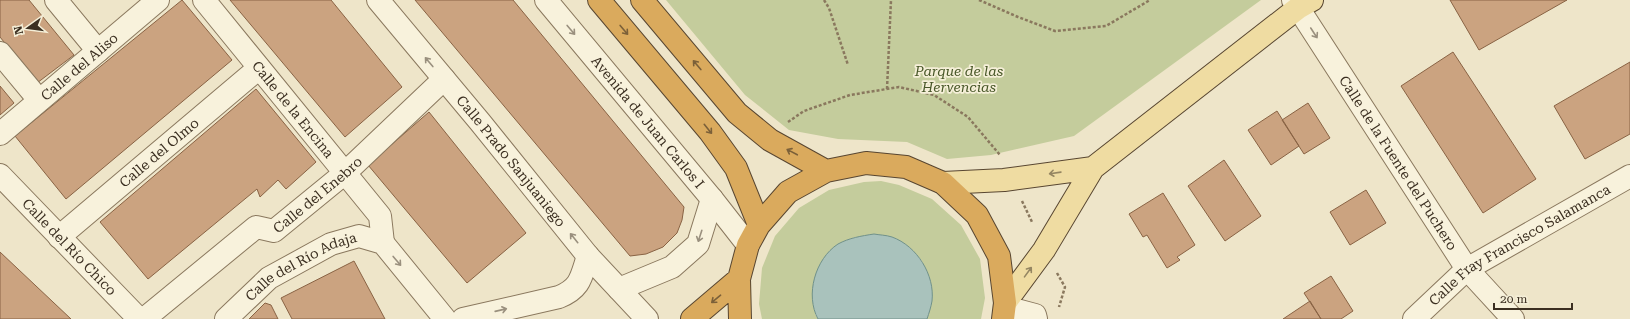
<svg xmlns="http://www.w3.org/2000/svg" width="1630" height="319" viewBox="0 0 1630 319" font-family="'Roboto Serif',serif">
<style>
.green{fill:#c4cc9c}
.water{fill:#a9c2bc;stroke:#70918a}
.building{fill:#cba380;stroke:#896344}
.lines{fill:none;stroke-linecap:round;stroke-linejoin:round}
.minor-casing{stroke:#8a785e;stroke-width:24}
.major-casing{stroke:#584631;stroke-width:24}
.highway-casing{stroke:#584631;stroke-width:24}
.path{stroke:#8a785e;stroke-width:2.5;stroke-dasharray:3 2;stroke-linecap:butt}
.minor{stroke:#f8f2dc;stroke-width:22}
.major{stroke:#efdca2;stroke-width:22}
.highway{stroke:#daaa5d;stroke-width:22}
.oneway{stroke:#9a907e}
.oneway2{stroke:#7b6039}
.oneway3{stroke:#958662}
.labels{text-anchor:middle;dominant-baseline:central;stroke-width:3.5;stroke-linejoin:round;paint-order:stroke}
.street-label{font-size:14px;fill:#3b2f21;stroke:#f5efd8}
.park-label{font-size:14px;font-style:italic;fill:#485728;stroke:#f5efd8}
</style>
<rect width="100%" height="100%" fill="#eee5c9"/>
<path class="green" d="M 666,0 L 1261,0 L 1074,136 L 991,155 L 947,159 L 907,142 L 838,139 L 789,130 L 745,95 Z
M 881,181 L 899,185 L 932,199 L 961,225 L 980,259 L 985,298 L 981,319 L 927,319 L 932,300 L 922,261 L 909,247 L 892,237 L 855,237 L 837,245 L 824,259 L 815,314 L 818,319 L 762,319 L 759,304 L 762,268 L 775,236 L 799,208 L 829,190 L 864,182 Z"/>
<path class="water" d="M 874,234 C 879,235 886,235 892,237 C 917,246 935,275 932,301 C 931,307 929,313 927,319 L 818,319 C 805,295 815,259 838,244 C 849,238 861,236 874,234 Z"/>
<path class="building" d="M 0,0 L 29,0 L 74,55 L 37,83 L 0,37 Z
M 182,0 L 232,60 L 66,199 L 15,136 Z
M 230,0 L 331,0 L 402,87 L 345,137 Z
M 415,0 L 513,0 L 684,207 L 682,220 L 677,233 L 663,247 L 646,254 L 630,256 Z
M 1450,0 L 1567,0 L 1479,50 Z
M 1453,52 L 1536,179 L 1483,213 L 1401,86 Z
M 1630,62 L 1630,134 L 1585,159 L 1554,106 Z
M 0,86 L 14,103 L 0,115 Z
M 256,89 L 316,162 L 286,189 L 278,180 L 260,197 L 257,189 L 148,279 L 100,222 Z
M 1308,103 L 1330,138 L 1304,154 L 1282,120 Z
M 1277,111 L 1299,146 L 1271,165 L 1248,130 Z
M 429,112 L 526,233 L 467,283 L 368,165 Z
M 1224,160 L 1261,216 L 1225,241 L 1188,186 Z
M 1366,190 L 1386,223 L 1350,245 L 1330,212 Z
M 1163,193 L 1195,245 L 1177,257 L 1180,260 L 1167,268 L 1147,235 L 1143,237 L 1129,214 Z
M 0,252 L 71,319 L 0,319 Z
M 354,261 L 385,319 L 292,319 L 281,298 Z
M 1331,276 L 1353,311 L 1341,319 L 1321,319 L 1304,293 Z
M 1310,301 L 1321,319 L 1283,319 Z
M 265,303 L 271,305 L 278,319 L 249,319 Z"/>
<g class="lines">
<g class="minor-casing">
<g id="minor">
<path d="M 56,0 L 98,51"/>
<path id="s1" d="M 204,0 L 380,216 L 383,243"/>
<path id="s2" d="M 378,0 L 480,122 L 588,256 L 647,319"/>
<path id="s3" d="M 546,0 L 712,199 L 748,245"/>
<path id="s4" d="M 1293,0 L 1467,269 L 1513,319"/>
<path d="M 0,53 L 39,100"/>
<path id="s5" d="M 0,134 L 158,0"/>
<path id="s6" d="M 0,175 L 139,319"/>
<path id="s7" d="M 59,237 L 259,68"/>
<path d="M 619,289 L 672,267 L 698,244 L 712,199"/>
<path d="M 1005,307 L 1035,315 L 1036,319"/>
<path id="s8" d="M 144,319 L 256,227 L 274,231 L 345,173 L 444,79"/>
<path id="s9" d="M 226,319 L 269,278 L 331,244 L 359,236 L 383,243 L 445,319"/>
<path d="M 463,319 L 559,297 C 581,288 581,277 588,256"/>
<path id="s10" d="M 1414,319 L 1467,269 L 1630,176"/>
</g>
</g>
<g class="major-casing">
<path id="major" d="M 943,183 L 1004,180 L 1093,168
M 1005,303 L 1044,250 L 1093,168 L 1298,8 L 1312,0"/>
</g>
<g class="highway-casing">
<path id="highway" d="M 599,0 L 710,132 L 736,168 L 759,225
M 642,0 L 737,113 L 770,140 L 826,171
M 692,319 L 739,279
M 740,319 L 739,279 L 748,245 L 759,225 L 788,192 L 826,171 L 866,163 L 906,167 L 943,183 L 977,215 L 999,256 L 1005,303 L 1003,319"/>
</g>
<path class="path" d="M 824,0 L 829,8 L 848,65
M 979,0 L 1018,17 L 1055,31 L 1106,26 L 1150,0
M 887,89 L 891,0
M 788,122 L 804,111 L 850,95 L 899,87 L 934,95 L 968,117 L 1000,155
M 1022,201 L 1032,222
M 1057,273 L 1065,287 L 1059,307"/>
<use href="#minor" class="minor"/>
<use href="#major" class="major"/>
<use href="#highway" class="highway"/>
</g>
<defs><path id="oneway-shaft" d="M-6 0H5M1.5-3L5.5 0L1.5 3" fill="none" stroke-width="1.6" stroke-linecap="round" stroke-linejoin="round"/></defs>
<g class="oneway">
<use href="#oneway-shaft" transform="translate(571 30) rotate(50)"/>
<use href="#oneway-shaft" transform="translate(1314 33) rotate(57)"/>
<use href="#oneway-shaft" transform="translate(429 62) rotate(-130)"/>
<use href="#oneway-shaft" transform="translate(700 236) rotate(108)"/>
<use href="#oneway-shaft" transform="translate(574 238) rotate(-129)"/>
<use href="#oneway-shaft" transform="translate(397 261) rotate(50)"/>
<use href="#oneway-shaft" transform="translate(501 310) rotate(-13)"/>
</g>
<g class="oneway2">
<use href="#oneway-shaft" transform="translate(624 30) rotate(50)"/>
<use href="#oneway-shaft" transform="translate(697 65) rotate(-130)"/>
<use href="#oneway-shaft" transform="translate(708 129) rotate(51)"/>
<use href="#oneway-shaft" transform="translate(792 152) rotate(-152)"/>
<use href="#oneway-shaft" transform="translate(716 299) rotate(140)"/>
</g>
<g class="oneway3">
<use href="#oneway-shaft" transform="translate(1055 173) rotate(172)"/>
<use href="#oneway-shaft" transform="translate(1028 272) rotate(-54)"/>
</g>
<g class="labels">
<g class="street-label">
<text stroke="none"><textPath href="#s5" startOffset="104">Calle del Aliso</textPath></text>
<text stroke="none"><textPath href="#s1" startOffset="141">Calle de la Encina</textPath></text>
<text stroke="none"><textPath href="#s3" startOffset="159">Avenida de Juan Carlos I</textPath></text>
<text stroke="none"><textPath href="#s7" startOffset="131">Calle del Olmo</textPath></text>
<text stroke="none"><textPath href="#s2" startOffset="209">Calle Prado Sanjuaniego</textPath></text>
<text stroke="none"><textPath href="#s4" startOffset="194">Calle de la Fuente del Puchero</textPath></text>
<text stroke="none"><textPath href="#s8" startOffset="220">Calle del Enebro</textPath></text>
<text stroke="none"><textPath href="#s10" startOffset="130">Calle Fray Francisco Salamanca</textPath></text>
<text stroke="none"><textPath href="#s6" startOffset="100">Calle del Río Chico</textPath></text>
<text stroke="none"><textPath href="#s9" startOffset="93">Calle del Río Adaja</textPath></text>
</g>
<g class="park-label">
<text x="959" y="71">Parque de las<tspan x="959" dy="16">Hervencias</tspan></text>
</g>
</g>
<g transform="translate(28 28) rotate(256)" stroke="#f5efd8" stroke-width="3" paint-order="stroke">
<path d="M0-3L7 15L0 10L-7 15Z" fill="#3b2f21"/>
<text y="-6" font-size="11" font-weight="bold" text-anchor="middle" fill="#3b2f21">N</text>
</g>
<path d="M1494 303v6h78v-6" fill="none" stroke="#3b2f21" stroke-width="2"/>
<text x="1500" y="303" font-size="12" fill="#3b2f21" stroke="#f5efd8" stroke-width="3" paint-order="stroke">20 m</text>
</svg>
